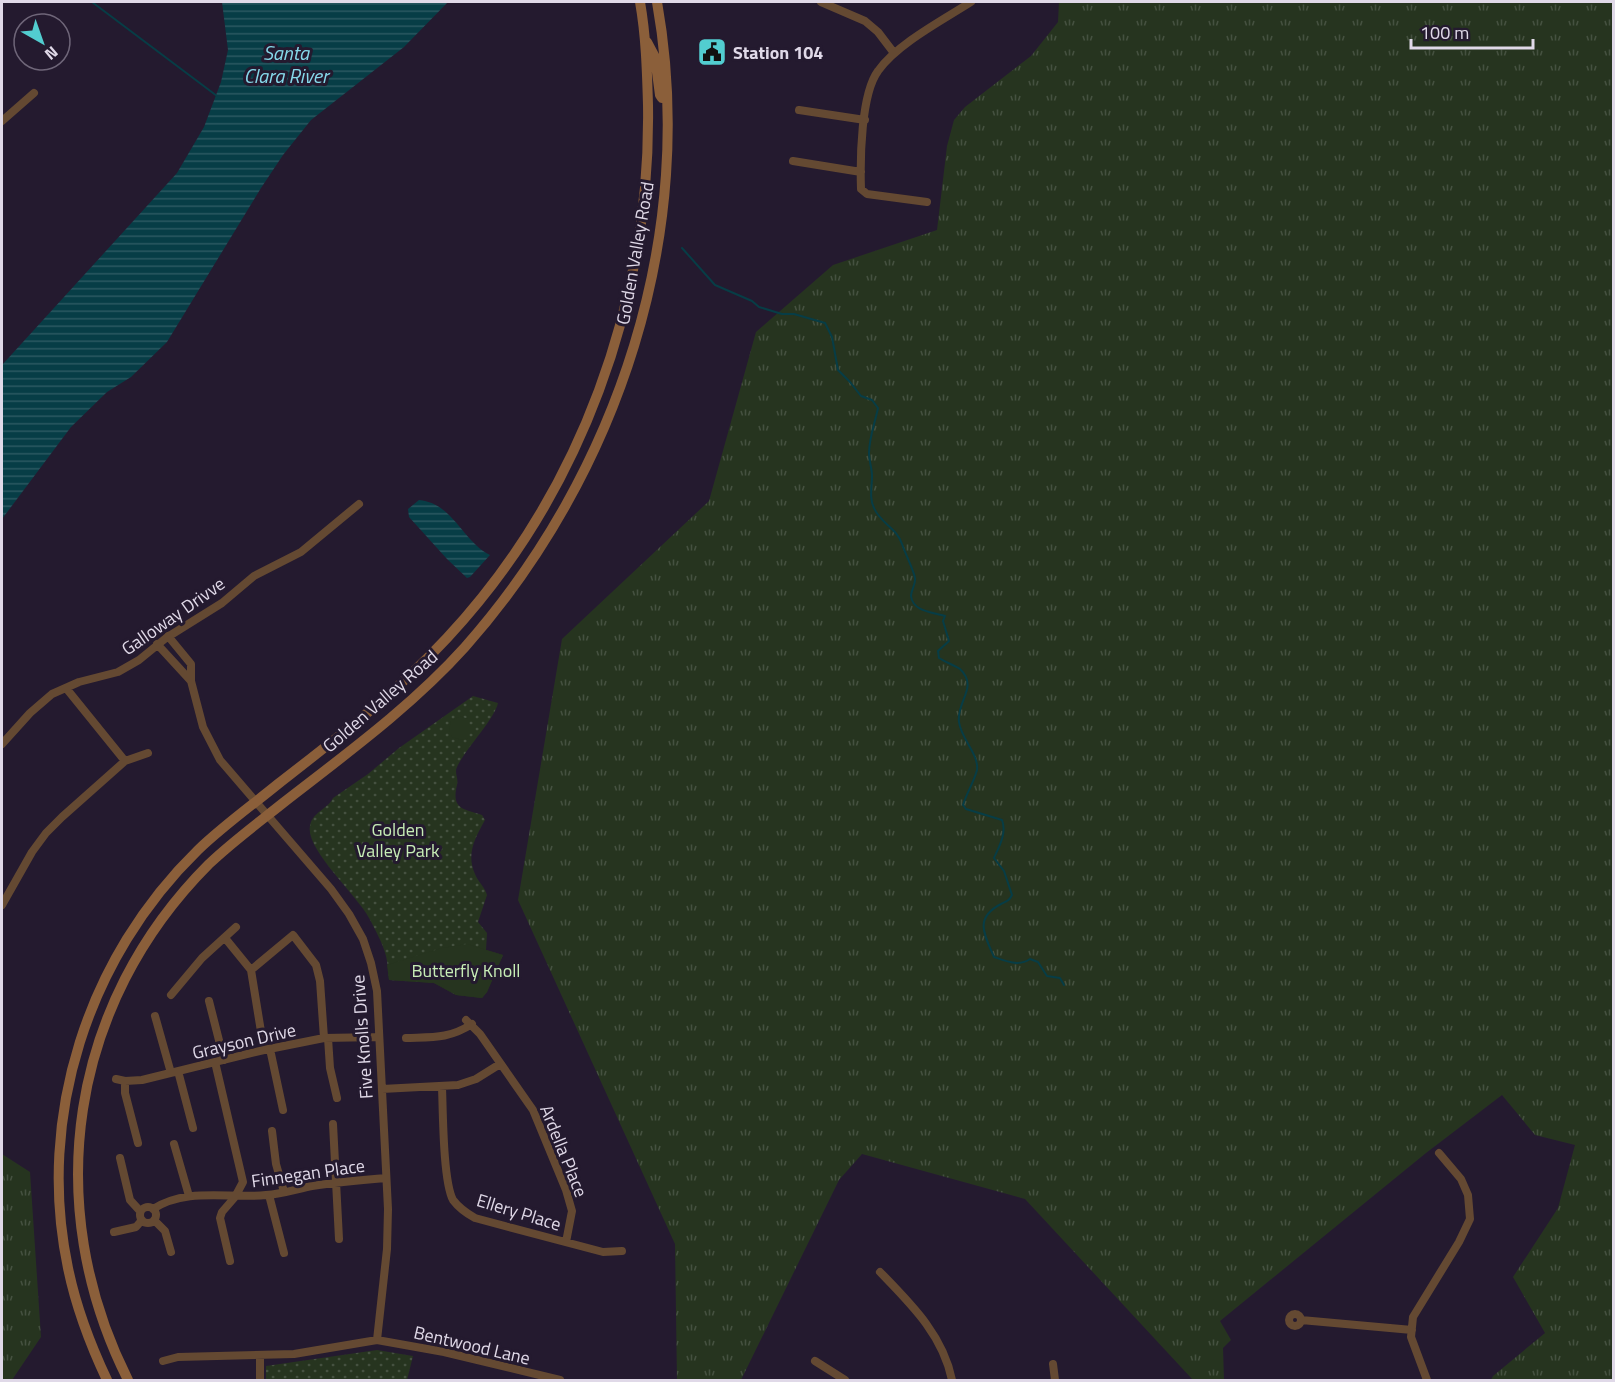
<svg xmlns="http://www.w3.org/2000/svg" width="1615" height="1382" viewBox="0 0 1615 1382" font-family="'Titillium Web',sans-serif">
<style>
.grass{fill:url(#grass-tufts)}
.park{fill:url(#park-dots)}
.garden{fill:#26341f}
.water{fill:url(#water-rules)}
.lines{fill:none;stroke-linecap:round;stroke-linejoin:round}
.stream{stroke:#073d46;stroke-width:2}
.street{stroke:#644932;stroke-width:8}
.secondary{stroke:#8b5f3a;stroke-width:10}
.labels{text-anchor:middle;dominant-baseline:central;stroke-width:6;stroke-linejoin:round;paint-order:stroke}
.poi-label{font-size:18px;font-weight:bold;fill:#e0d9e8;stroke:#241a2f;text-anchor:start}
.street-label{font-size:18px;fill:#e0d9e8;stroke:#241a2f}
.park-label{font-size:18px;fill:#c7edb6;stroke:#241a2f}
.water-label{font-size:20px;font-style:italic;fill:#86d9ea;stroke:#241a2f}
</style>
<defs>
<pattern id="grass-tufts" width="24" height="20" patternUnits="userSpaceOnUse" patternTransform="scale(1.5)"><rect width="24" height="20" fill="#26341f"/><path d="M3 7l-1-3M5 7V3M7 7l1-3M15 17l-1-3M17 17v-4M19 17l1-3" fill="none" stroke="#455140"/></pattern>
<pattern id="park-dots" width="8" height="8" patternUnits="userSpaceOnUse" patternTransform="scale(1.5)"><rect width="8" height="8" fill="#26341f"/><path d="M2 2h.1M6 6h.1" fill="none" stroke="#455140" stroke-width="1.8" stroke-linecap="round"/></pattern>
<pattern id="water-rules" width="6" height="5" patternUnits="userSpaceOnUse" patternTransform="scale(1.5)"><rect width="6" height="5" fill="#073d46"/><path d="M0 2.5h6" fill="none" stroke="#2b5861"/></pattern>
</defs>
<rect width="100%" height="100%" fill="#241a2f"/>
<path class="grass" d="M 1059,2 L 1613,2 L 1613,1380 L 1491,1380 L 1493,1376 L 1545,1333 L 1513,1277 L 1558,1208 L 1575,1145 L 1535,1135 L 1502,1095 L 1426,1153 L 1220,1321 L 1231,1340 L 1223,1348 L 1224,1380 L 1193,1380 L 1025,1199 L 862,1154 L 839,1180 L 741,1380 L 677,1380 L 675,1244 L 518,900 L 562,639 L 709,501 L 756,332 L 833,265 L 937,230 L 947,146 L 954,120 L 965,107 L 1031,56 L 1058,22 Z
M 2,1154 L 30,1172 L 41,1337 L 12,1380 L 2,1380 Z"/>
<path class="park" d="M 473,696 L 498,703 C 494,720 466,748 457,767 C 454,773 459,779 457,785 C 451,810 464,809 482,815 L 485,820 C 475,838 466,854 475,874 C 478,882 485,887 487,895 L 478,922 L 487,933 L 486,950 L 503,955 L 487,992 L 482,998 L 456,995 L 434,983 L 389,980 C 388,972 388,964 386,956 C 383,944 375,929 369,918 C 357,895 305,849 310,826 C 312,812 328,809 333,798 L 368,774 L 399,748 Z
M 377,1350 L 413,1356 L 407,1380 L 266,1380 L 266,1366 Z"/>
<path class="garden" d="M 460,716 L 468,719 L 468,738 L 462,740 L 452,737 L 449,730 L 451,721 Z
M 467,944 L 503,955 L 487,992 L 482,998 L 456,995 L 434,983 L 389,980 L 387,965 L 442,948 Z"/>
<path class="water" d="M 222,2 L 448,2 L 404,47 L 311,120 L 283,155 L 261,188 L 167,342 L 131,377 L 107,392 L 71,427 L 2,519 L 2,365 L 177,173 L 204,127 L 221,82 L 228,50 Z
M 419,500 C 453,503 463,542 490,555 L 470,577 L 467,578 L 447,559 L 409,517 L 408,509 Z"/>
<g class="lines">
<path class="stream" d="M 92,2 L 217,96
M 682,248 L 715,285 L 752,301 L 759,307 L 782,314 L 794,314 L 825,323 L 832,337 L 838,370 L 850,382 L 861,396 L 872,400 L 878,408 C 875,423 869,438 869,453 C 869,461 872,468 872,476 C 872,487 869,498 874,508 C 880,523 897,528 902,544 C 905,553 914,571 915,578 C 916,584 911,590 911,596 C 913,612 933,612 945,616 L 943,621 L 949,641 L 938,651 L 939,658 C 945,662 954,665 960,669 C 979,687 956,702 959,722 C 961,739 979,754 977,770 C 974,782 967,792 963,805 L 966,809 L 1002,820 C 1007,833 999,847 994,858 L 1004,871 L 1012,895 C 1009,901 1007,901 1001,904 C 974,918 984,934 994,957 C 1006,961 1019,967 1030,959 L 1038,962 L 1047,976 L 1060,978 L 1064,985"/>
<path class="street" d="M 821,2 L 865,21 L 878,32 L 894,53
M 799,110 L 865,120
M 2,121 L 34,93
M 793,161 L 861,172
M 927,202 L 867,194 L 861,189 C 860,159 861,94 878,71 C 897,44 943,20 971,2
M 168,636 L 191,664 L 191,681 L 203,727 L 220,760 L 331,889 L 349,914 L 363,939 L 371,963 L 377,991 L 388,1209 L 387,1249 L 377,1340
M 157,644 L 191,681
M 66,688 L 125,761
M 2,744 L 30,713 L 52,694 L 79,682 L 118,672 L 139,660 L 166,638 L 222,603 L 254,576 L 301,552 L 359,504
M 2,905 L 32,852 L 46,833 L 62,817 L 125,761 L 148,753
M 225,938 L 251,970
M 251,970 L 293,935 L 316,965 L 320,981 L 324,1038
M 251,970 L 264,1050
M 171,995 L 202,958 L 236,927
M 209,1001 L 224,1060
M 155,1016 L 171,1073
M 466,1020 L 480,1034 L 533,1110 L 566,1190 L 572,1211 L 566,1242
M 328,1038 L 330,1068 L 337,1098
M 406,1038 C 432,1037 449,1039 472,1024
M 270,1049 L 283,1110
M 215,1062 L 243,1182 L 235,1197 L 222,1212 L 220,1218 L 230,1261
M 178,1071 L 193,1128
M 116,1079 L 125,1081 L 142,1080 L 264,1050 L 324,1038 L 379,1037
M 125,1081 L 125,1093 L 138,1143
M 442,1087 C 443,1112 443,1181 453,1200 C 459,1208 466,1213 475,1218 L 603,1252 L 622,1251
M 382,1089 L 458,1085 L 476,1079 L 500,1064
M 333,1124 L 339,1239
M 272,1131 L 276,1164 L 284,1192
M 174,1144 L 189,1196
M 120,1158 L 130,1200 L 140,1211
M 269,1195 L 284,1253
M140 1215a8 8 0 1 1 16 0a8 8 0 1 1-16 0Z
M 153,1209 C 187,1187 229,1199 266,1195 C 282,1194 297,1189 312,1186 C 337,1182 361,1180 386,1178
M 154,1220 L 165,1231 L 171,1252
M 114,1232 L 136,1227 L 142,1220
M 880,1272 C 911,1304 943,1335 952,1380
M1289 1320a6 6 0 1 1 12 0a6 6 0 1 1-12 0Z
M 1301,1320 L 1412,1330
M 260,1356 L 260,1380
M 163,1361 L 178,1357 L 294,1354 L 377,1340 L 444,1352 L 560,1380
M 815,1361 L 845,1380
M 1053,1364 L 1055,1380
M 1427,1380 L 1411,1337 L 1413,1317 L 1459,1242 L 1470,1219 L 1468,1195 L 1461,1179 L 1439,1153"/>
<path class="secondary" d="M 647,42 L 655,57 L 660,95 L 662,98 L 667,98
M 107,1380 C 90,1344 76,1307 68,1268 C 36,1117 88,957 198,850 C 223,826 251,806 278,784 C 337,738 396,693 447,638 C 581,494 651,300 648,105 C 647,70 646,36 640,2
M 128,1380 C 40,1205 69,1004 209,864 C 232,842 258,823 283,803 C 346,754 412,706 465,647 C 619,473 698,232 657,2"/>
</g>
<defs>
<g id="civic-square" transform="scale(1.5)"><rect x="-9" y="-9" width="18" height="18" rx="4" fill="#52cdd0" stroke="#241a2f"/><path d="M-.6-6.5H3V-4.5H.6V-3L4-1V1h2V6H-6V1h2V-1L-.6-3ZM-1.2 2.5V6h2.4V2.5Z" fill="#111"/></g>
</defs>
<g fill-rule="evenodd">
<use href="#civic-square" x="712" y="52"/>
</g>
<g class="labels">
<g class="poi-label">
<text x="733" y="52">Station 104</text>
</g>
<g class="street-label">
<text transform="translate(635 253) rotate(-80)">Golden Valley Road</text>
<text transform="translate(173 616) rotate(-35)">Galloway Drivve</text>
<text transform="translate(380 701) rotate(-41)">Golden Valley Road</text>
<text transform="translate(362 1037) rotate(-94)">Five Knolls Drive</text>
<text transform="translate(244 1041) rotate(-13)">Grayson Drive</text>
<text transform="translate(564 1151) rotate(68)">Ardella Place</text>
<text transform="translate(308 1173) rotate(-8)">Finnegan Place</text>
<text transform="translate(519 1212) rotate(17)">Ellery Place</text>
<text transform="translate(472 1345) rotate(13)">Bentwood Lane</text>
</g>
<g class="park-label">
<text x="398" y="829">Golden<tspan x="398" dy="21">Valley Park</tspan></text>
<text x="466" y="970">Butterfly Knoll</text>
</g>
<g class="water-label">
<text x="286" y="52">Santa<tspan x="286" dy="23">Clara River</tspan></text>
</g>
</g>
<rect width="1615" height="1382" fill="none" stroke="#e0d9e8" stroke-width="6"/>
<g transform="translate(42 42) rotate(140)"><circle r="28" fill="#241a2f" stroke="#6f6679" stroke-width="1.5"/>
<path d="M0-4.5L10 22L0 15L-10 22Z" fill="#52cdd0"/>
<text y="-9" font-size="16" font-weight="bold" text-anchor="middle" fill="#e0d9e8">N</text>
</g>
<path d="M1411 39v9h122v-9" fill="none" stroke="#e0d9e8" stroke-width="3"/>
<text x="1420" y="39" font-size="18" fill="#e0d9e8" stroke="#241a2f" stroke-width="4.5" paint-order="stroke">100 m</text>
</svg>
